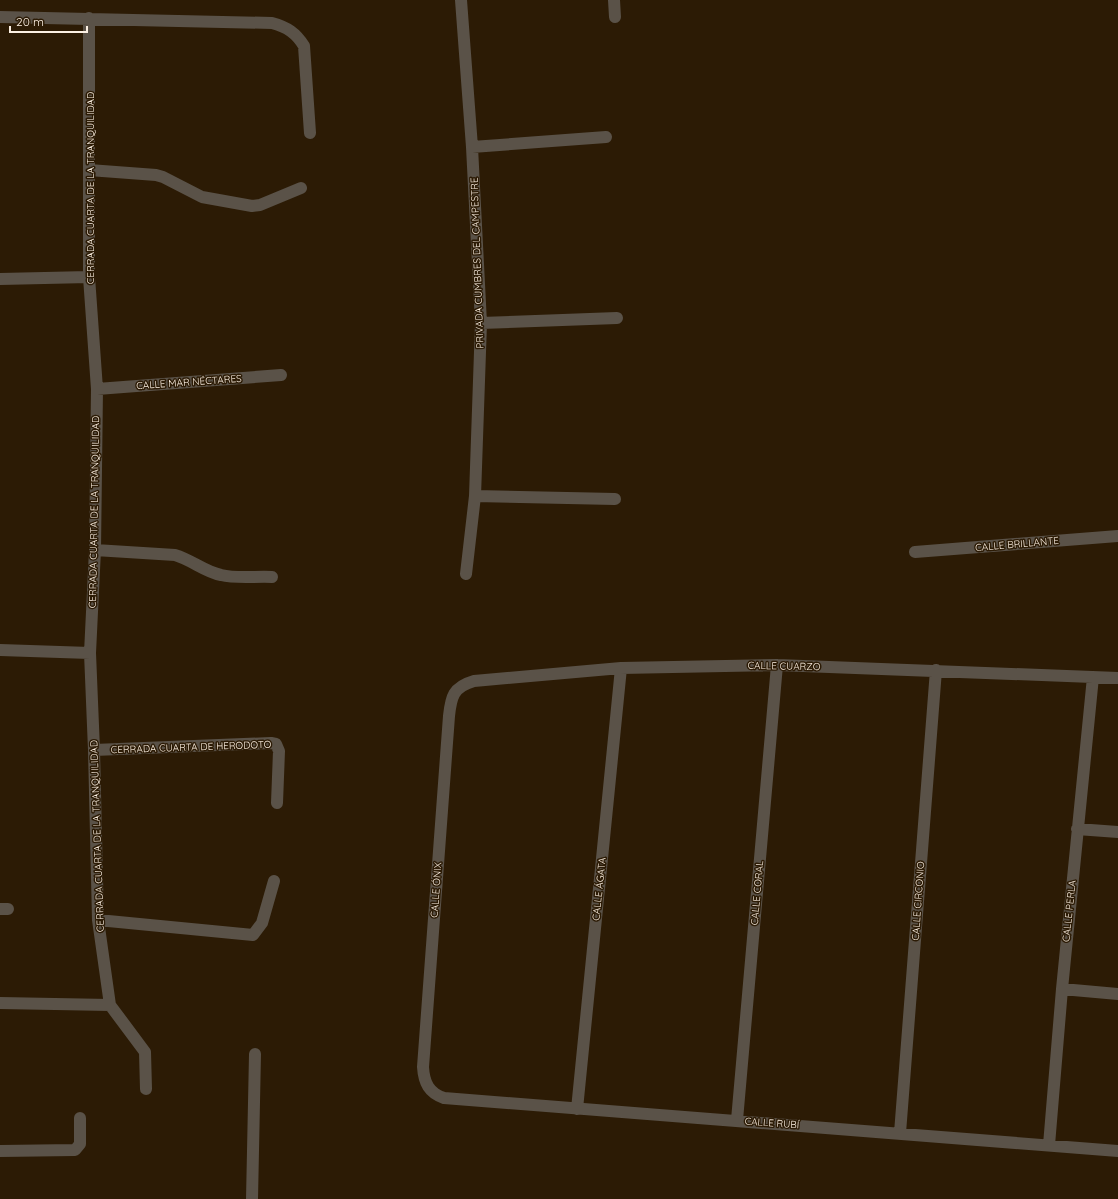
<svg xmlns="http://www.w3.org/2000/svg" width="1118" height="1199" viewBox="0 0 1118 1199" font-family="Quicksand,sans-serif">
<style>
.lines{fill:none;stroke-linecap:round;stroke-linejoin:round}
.street{stroke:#5a5248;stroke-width:12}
.labels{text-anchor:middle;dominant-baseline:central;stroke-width:3;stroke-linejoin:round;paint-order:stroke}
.street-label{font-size:10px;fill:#fcf0e3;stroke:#2c1b05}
</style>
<rect width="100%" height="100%" fill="#2c1b05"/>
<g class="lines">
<path class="street" d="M 461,0 L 472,147 L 481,323 L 475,496 L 466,574
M 614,0 L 615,17
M 0,17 L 272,23 C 287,27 296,33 304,46 L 310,133
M 89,18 L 89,277 L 97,389 L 95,550 L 90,653 L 94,750 L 98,920 L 110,1005
M 472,147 L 606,137
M 89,170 L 156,175 L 163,177 L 202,197 L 252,206 L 260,205 L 301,188
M 0,279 L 89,277
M 481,323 L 617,318
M 97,389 L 281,375
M 475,496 L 615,499
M 95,550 L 175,555 C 192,560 205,572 221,575 C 237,579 256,576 272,577
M 915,552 L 1118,536
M 0,650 L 90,653
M 1118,678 L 777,665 L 621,668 L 474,681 C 453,687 451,697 449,716 L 423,1067 C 424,1083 429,1093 444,1098 L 1118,1151
M 94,750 L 271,743 L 276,744 L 279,751 L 277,803
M 1077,829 L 1118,832
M 0,909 L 8,909
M 98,920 L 253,935 L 262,923 L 274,881
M 1062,989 L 1118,994
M 0,1003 L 110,1005
M 110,1005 L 145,1052 L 146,1089
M 577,1109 L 621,668
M 737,1120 L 777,665
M 900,1133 L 936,670
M 1049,1145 L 1062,989 L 1093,677
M 0,1151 L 75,1150 L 80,1144 L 80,1118
M 252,1199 L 255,1054"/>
</g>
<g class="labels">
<g class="street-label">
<text transform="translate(90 188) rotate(-90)">CERRADA CUARTA DE LA TRANQUILIDAD</text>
<text transform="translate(477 263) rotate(-92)">PRIVADA CUMBRES DEL CAMPESTRE</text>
<text transform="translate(189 382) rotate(-4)">CALLE MAR NÉCTARES</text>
<text transform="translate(94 512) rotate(-89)">CERRADA CUARTA DE LA TRANQUILIDAD</text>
<text transform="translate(1017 544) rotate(-5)">CALLE BRILLANTE</text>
<text transform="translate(784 666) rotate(1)">CALLE CUARZO</text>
<text transform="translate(191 747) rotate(-2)">CERRADA CUARTA DE HERODOTO</text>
<text transform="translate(97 836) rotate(-92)">CERRADA CUARTA DE LA TRANQUILIDAD</text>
<text transform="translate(599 889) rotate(-84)">CALLE ÁGATA</text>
<text transform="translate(436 890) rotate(-86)">CALLE ÓNIX</text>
<text transform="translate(757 893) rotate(-85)">CALLE CORAL</text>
<text transform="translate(918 901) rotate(-86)">CALLE CIRCONIO</text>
<text transform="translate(1069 911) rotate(-84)">CALLE PERLA</text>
<text transform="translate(772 1123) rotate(4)">CALLE RUBÍ</text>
</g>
</g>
<path d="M10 26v6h77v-6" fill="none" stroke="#fcf0e3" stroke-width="2"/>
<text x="16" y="26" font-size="12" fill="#fcf0e3" stroke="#2c1b05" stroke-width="3" paint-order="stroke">20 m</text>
</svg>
